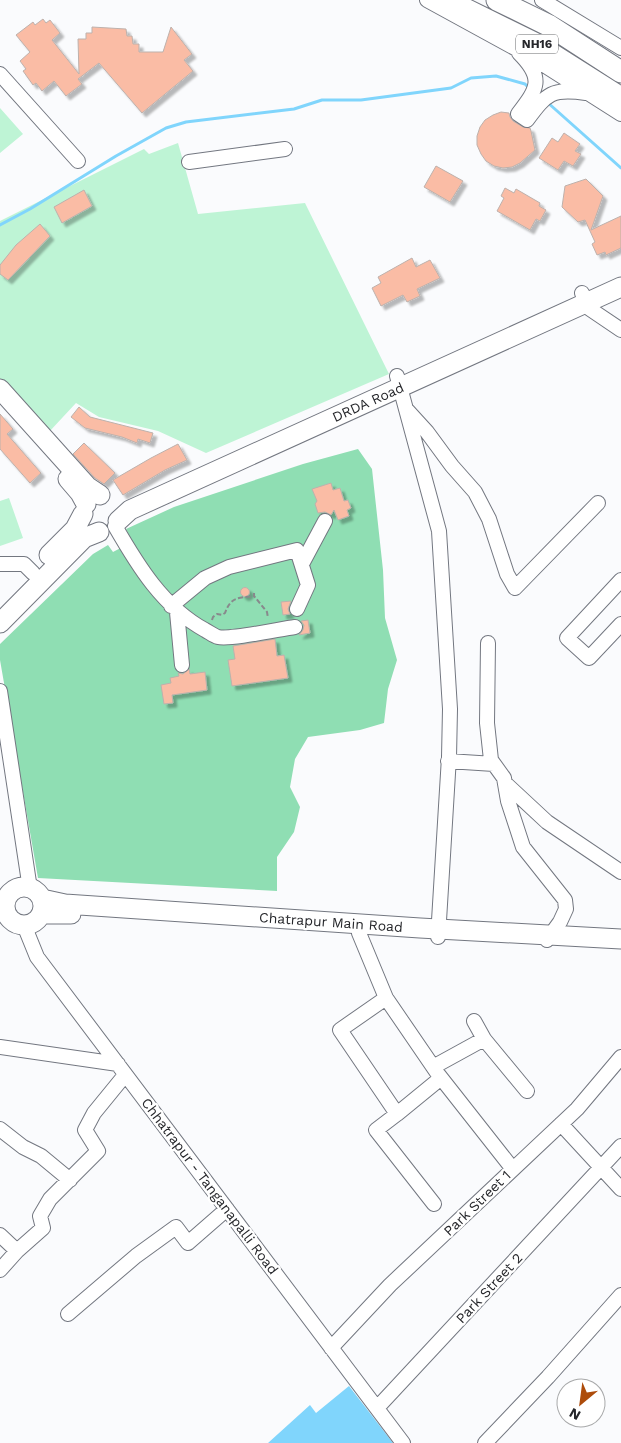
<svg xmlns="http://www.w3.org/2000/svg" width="621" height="1443" viewBox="0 0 621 1443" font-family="'Work Sans',sans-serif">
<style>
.green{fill:#bef4d5}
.forest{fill:#8fdeb3}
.water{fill:#80d5fc}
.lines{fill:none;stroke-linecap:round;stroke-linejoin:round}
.stream{stroke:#80d5fc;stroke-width:3}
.building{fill:#fabca5;stroke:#bdb1ac;filter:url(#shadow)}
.minor-casing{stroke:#737780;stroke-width:16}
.major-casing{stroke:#737780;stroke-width:21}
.highway-casing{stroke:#737780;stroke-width:23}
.path{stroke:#88898c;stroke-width:2;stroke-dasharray:5 2.5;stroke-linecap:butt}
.minor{stroke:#fff;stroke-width:14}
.major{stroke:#fff;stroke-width:19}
.highway{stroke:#fff;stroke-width:21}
.labels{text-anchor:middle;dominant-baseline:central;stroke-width:4.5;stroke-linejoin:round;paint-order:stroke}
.shield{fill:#fff;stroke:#67686b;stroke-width:1}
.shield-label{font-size:12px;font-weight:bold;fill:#26272b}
.street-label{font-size:14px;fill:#26272b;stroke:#fff}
</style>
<defs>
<filter id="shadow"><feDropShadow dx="4" dy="4" stdDeviation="1" flood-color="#0004"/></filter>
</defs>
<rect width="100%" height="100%" fill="#fafbfd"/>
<path class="green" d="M 0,108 L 23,134 L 0,153 Z
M 178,143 L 198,214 L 305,203 L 389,374 L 206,453 L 158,431 L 99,417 L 76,403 L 49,432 L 0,384 L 0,221 L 144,149 L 149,154 Z
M 9,498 L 23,538 L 0,546 L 0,501 Z"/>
<path class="forest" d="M 358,449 L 372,469 L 383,570 L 385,618 L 397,660 L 388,689 L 384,723 L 360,730 L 308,737 L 295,759 L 290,787 L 300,807 L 294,832 L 277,857 L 277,891 L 38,878 L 0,660 L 0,644 L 93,554 L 108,545 L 113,552 L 132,542 L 126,529 L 174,507 L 303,464 Z"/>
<path class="water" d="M 349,1386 L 393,1443 L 268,1443 L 310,1405 L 316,1413 Z"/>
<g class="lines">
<path class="stream" d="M 547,102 L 621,168
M 0,225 L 30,209 L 116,156 L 166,128 L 186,122 L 294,109 L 322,100 L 361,100 L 451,88 L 471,78 L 496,76 L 525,84 L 530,89"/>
</g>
<path class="building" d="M 43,19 L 46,23 L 50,20 L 60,33 L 52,40 L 79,74 L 78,39 L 86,39 L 86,33 L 92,33 L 92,27 L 126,29 L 127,36 L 132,36 L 133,44 L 139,44 L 139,52 L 163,52 L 171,27 L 192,54 L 184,60 L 193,71 L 142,113 L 99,63 L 78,79 L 82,84 L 66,96 L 54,81 L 42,91 L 36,83 L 33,85 L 23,71 L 26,69 L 20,61 L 30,52 L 16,35 L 33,22 L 35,25 Z
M 501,112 L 509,113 L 510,117 L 513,121 L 523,127 L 530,128 L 531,131 L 535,150 L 520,163 L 512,167 L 503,168 L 494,166 L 486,161 L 481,154 L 477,145 L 477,136 L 480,127 L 485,120 L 493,115 Z
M 564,133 L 580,144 L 575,151 L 581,154 L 573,166 L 564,161 L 558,170 L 539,158 L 552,138 L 558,142 Z
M 436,166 L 463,181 L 450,202 L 424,187 Z
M 586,179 L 603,196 L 591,230 L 621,216 L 621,248 L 606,255 L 605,252 L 597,255 L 592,244 L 595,242 L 585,220 L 578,222 L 562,207 L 565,186 Z
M 505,188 L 514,193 L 516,189 L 540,203 L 539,206 L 546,210 L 540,221 L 536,219 L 530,230 L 497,211 L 504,198 L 501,196 Z
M 84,190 L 92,206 L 62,223 L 54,207 Z
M 40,224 L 50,236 L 8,280 L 0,274 L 0,265 L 16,245 Z
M 412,258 L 416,267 L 430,260 L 440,278 L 417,289 L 420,296 L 407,302 L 403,295 L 381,306 L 372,288 L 381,283 L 378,277 Z
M 79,407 L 90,417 L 153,433 L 150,443 L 138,439 L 137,443 L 122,437 L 85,428 L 71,417 Z
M 0,414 L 13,429 L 7,434 L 41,473 L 30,483 L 0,449 Z
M 84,443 L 115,473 L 104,484 L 95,478 L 73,454 Z
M 178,444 L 187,460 L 165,470 L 123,495 L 113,480 L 151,458 Z
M 331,483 L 333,490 L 340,488 L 344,501 L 348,500 L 351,508 L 347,510 L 349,516 L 338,520 L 334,510 L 331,515 L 325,512 L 318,513 L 315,504 L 317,501 L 312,489 Z
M240.5 592a4.5 4.5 0 1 1 9 0a4.5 4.5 0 1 1-9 0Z
M 291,601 L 288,609 L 290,614 L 283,615 L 281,602 Z
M 308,620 L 310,633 L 299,635 L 303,630 L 304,625 L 301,621 Z
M 275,639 L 277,656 L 284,655 L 288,678 L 232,686 L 228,660 L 235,659 L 233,646 Z
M 189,669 L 190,674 L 205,672 L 207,690 L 172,695 L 173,703 L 164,704 L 161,685 L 171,683 L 170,678 L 179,676 L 178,673 L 183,674 Z"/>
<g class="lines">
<g class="minor-casing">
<path id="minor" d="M 427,0 L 533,58 L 621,114
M 542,0 L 621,48
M 519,53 C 545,79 537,89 518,114 L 527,120 C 547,93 552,88 586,93
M 0,74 L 78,161
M 189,162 L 285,149
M 582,293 L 590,309 L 621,330
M 397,376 L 439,531 L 450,709 L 449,757 L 438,937
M 406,409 L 427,432 L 452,466 L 475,492 L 489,519 L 507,574 L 515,588 L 598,503
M 115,526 C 138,566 163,607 205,630 C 209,632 214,636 218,637 C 230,640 280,629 295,627
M 0,564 L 24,564 L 33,573
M 302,564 L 325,521
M 621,580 L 567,638 L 589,658 L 621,624
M 171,606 L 205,578 L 229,567 L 297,550 L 308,585 L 297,609
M 177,612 L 182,665
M 488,643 L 487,723 L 491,760 L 504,778 L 508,801 L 523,847 L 565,900 L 566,909 L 560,922 L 547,940
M 0,691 L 30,889
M 448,761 L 494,764
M 505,783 L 547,822 L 621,872
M 358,924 L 359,933 L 386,998 L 438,1074 L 512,1168
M 24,925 L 37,957 L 403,1443
M 386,998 L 340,1030 L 397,1114 L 376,1130 L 434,1204
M 474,1021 L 484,1039 L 527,1091
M 0,1047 L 118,1064
M 433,1067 L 484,1039
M 397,1114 L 441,1078
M 561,1124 L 621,1189
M 0,1129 L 23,1147 L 41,1156 L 70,1180
M 0,1235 L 17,1251
M 0,1270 L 17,1251 L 43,1228 L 40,1216 L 50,1199 L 98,1151 L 85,1130 L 94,1113 L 125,1075
M 68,1314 L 136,1256 L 176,1227 L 188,1243 L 227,1209
M 331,1348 L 390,1285 L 577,1109 L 621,1057
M 377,1408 L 621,1146
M 485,1443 L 548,1377 L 621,1295"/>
</g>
<g class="major-casing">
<path id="major" d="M 0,389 L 88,487 L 100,495
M 68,479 L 80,493 L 86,504
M 118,521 L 130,510 L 621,287
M 49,555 L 75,529 L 83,514
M 0,623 L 84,538 L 99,532
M5 906a19 19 0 1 1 38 0a19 19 0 1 1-38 0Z
M 42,899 L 65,904 L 420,928 L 621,939
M 41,914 L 71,914"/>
</g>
<g class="highway-casing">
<path id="highway" d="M 447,0 L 536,44 L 621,98
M 497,0 L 550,26 L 621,72"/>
</g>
<path class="path" d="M 254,593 L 254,596 L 267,612 L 268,618
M 212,620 L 213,617 L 217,614 L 222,615 L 225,613 C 231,597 237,598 254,596"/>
<use href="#minor" class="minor"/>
<use href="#major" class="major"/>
<use href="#highway" class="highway"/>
</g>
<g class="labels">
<rect class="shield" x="516" y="34.5" width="42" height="19" rx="4"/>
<g class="shield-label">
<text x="537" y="44">NH16</text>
</g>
<g class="street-label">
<text transform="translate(368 402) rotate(-24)">DRDA Road</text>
<text transform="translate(331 922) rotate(4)">Chatrapur Main Road</text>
<text transform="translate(210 1186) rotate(53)">Chhatrapur - Tanganapalli Road</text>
<text transform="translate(477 1203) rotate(-44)">Park Street 1</text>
<text transform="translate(489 1288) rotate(-47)">Park Street 2</text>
</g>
</g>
<g transform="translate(581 1403) rotate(209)"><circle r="24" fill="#ffffff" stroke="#a8a9aa"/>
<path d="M0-4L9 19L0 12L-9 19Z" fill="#ad4c0b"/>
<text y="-8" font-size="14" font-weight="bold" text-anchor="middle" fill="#26272b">N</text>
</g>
</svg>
